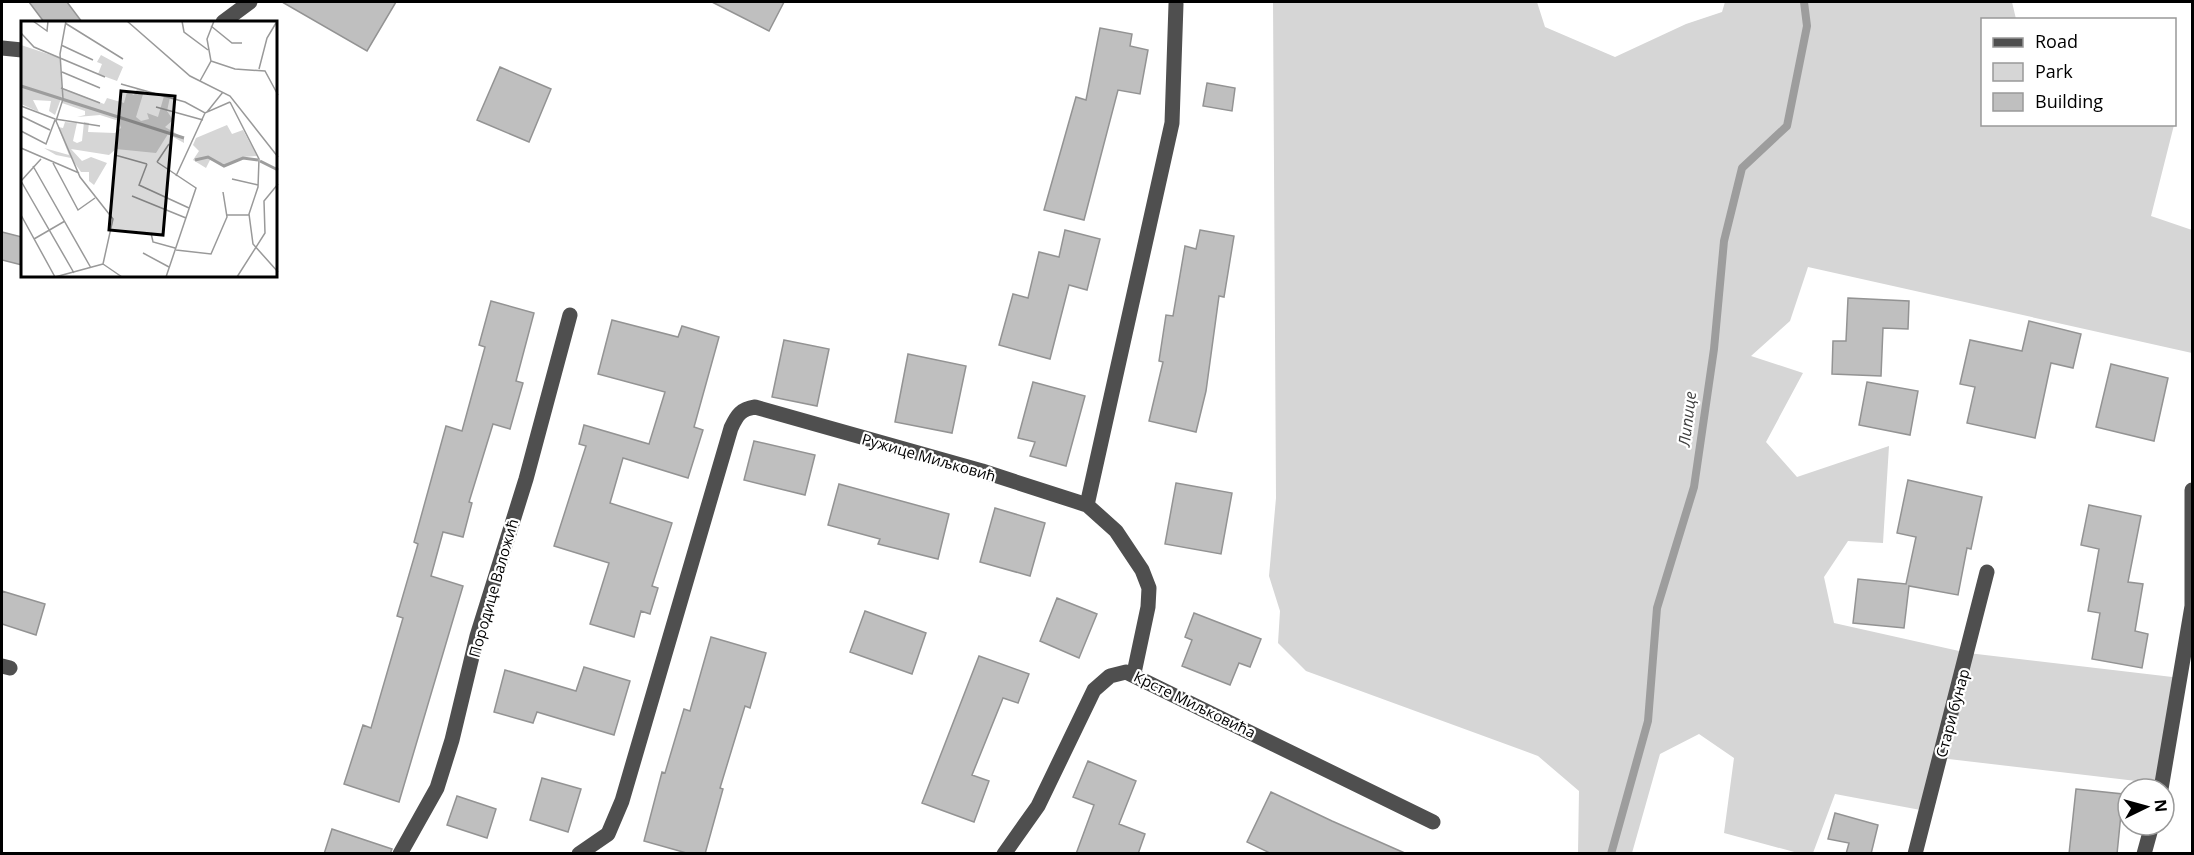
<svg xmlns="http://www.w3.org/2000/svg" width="2194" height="855" viewBox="0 0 2194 855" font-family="'Open Sans',sans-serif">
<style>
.green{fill:#d6d6d6}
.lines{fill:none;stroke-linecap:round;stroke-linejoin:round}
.stream{stroke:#9d9d9d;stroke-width:8}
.building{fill:#bfbfbf;stroke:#939393;stroke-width:1.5}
.minor{stroke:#4f4f4f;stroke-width:15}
.labels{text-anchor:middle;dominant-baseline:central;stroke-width:4.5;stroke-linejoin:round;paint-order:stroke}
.street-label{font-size:15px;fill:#000;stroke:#fff}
.water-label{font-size:16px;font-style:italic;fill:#3e3e3e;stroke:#fff}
.inset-river{fill:none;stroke:#9d9d9d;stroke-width:3}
.inset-road{fill:none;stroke:#999;stroke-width:1.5}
.view{fill:#000;fill-opacity:0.15;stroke:#000;stroke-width:3}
.inset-edge{fill:none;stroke:#000;stroke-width:3}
</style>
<rect width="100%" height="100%" fill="#fff"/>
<path class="green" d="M 1273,2 L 1537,2 L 1545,27 L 1615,57 L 1686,24 L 1722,12 L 1725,2 L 2012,2 L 2016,19 L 1982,20 L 1982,124 L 2174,125 L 2151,216 L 2192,230 L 2192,353 L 1808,267 L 1790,321 L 1751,356 L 1803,373 L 1766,442 L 1797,477 L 1889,446 L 1883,543 L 1848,541 L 1824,577 L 1834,623 L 1968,653 L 2181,678 L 2162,784 L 1940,758 L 1926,811 L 1835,794 L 1813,853 L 1798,853 L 1724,833 L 1734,758 L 1699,734 L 1660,754 L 1632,853 L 1578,853 L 1579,791 L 1538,756 L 1306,671 L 1278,643 L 1280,611 L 1269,576 L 1276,498 Z"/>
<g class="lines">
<path class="stream" d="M 1611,854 L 1648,721 L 1657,608 L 1694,487 L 1714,349 L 1724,241 L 1742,168 L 1787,126 L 1807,26 L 1804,2"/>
</g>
<path class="building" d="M 29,2 L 67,2 L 82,22 L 44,22 Z
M 282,2 L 396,2 L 367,51 Z
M 712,2 L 784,2 L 769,31 Z
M 1100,28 L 1132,34 L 1130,46 L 1148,50 L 1140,94 L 1118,90 L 1084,220 L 1044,210 L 1076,97 L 1086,100 Z
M 500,67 L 551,89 L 529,142 L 477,120 Z
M 1207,83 L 1235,88 L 1232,111 L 1203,106 Z
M 1065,230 L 1100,239 L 1087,290 L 1069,285 L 1050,359 L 999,345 L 1013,294 L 1028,298 L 1039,252 L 1059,257 Z
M 1200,230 L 1234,236 L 1224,297 L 1219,296 L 1206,391 L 1196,432 L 1149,421 L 1163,362 L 1159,361 L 1166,315 L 1173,316 L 1185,246 L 1196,249 Z
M 2,232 L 22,237 L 22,265 L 2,260 Z
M 1848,298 L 1909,301 L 1908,329 L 1883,328 L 1881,376 L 1832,374 L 1833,341 L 1846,341 Z
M 491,301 L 534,313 L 516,381 L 523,383 L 510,429 L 493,424 L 469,502 L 472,503 L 463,537 L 443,532 L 431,576 L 463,586 L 399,802 L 344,784 L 363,725 L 371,728 L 403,618 L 397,616 L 418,544 L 414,542 L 446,426 L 462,431 L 485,347 L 479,345 Z
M 612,320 L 678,337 L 682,326 L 719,337 L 694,427 L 703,430 L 688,478 L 623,458 L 610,503 L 672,523 L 652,586 L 658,588 L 650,614 L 641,611 L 634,637 L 590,624 L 609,563 L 554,546 L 586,446 L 579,444 L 584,425 L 649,444 L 665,392 L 598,374 Z
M 2029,321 L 2081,334 L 2073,368 L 2051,363 L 2035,438 L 1967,423 L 1975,387 L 1960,384 L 1970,340 L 2022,351 Z
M 784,340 L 829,349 L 817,406 L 772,397 Z
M 908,354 L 966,366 L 952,433 L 895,422 Z
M 2111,364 L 2168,378 L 2154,441 L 2096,427 Z
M 1033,382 L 1085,396 L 1066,466 L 1030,456 L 1035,442 L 1018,438 Z
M 1867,382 L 1918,391 L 1910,435 L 1859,425 Z
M 754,441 L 815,455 L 805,495 L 744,480 Z
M 1908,480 L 1982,497 L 1971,549 L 1967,548 L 1958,595 L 1909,586 L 1904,628 L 1853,623 L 1858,579 L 1906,584 L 1916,537 L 1897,533 Z
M 1176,483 L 1232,493 L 1221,554 L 1165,544 Z
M 839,484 L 949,514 L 938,559 L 878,544 L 880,539 L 828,525 Z
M 2089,505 L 2141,516 L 2128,582 L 2143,584 L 2135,631 L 2148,634 L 2142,668 L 2092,659 L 2100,613 L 2088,611 L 2099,549 L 2081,545 Z
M 995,508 L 1045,523 L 1030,576 L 980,562 Z
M 2,591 L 45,604 L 36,635 L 2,624 Z
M 1057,598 L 1097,614 L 1079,658 L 1040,641 Z
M 865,611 L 926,633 L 912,674 L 850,652 Z
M 1194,613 L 1261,639 L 1250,667 L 1239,663 L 1230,685 L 1182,666 L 1192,640 L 1185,637 Z
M 711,637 L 766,653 L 750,708 L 745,706 L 720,788 L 723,789 L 705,854 L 690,854 L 644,841 L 662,772 L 665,773 L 684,709 L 690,711 Z
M 979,656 L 1029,674 L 1018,703 L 1003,698 L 972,775 L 989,781 L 974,822 L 922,803 Z
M 584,667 L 630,681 L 614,735 L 537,712 L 533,723 L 494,712 L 505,670 L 576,691 Z
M 1088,761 L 1136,781 L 1119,824 L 1145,834 L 1138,854 L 1076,854 L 1094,805 L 1073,797 Z
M 542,778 L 581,789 L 568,832 L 530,820 Z
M 2076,789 L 2123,794 L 2117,854 L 2069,854 Z
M 1271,792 L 1332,821 L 1407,854 L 1272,854 L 1247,842 Z
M 457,796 L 496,809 L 487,838 L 447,825 Z
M 1835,813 L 1878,825 L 1871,854 L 1846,854 L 1849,843 L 1828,839 Z
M 332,829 L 392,849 L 390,854 L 324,854 Z"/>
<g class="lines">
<path class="minor" d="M 223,22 L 250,2
M 2,48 L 22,50
M 1087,505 L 1172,123 L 1176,4
M 2,666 L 10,668
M 2161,789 L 2192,606 L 2192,490
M 400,854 L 437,788 L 452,740 L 477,636 L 526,479 L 570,315
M 579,854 L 608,834 L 622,801 L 731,428 C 737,415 741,409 755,407 L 982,471 L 1087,505 L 1116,531 L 1142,570 L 1149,588 L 1148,607 L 1134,673
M 1004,854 L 1038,806 L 1094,690 L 1110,676 L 1126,672 L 1433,822
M 1915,854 L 1987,572
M 2144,854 L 2152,825"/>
</g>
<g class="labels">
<g class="street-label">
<text transform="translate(929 457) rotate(16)">Ружице Миљковић</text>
<text transform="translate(493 588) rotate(-74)">Породице Валожић</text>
<text transform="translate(1195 704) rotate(26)">Крсте Миљковића</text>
<text transform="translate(1952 713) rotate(-75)">Стари бунар</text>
</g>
<g class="water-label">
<text transform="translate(1687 419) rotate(-83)">Липице</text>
</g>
</g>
<g transform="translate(21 21)">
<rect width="256" height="256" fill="#fff"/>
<path d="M 0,24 L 39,37 L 41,67 L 83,83 L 86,77 L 103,82 L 106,71 L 113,74 L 116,68 L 123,70 L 115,96 L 120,100 L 128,98 L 126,92 L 137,96 L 143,75 L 149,76 L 146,90 L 152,99 L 144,106 L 163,117 L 163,122 L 147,113 L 135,132 L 95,128 L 88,134 L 50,128 L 61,140 L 70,136 L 86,142 L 73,164 L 68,160 L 68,151 L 60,151 L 50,137 L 35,134 L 23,127 L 48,134 L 37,106 L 42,107 L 44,101 L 56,102 L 52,120 L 56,122 L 61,120 L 63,101 L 68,102 L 67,111 L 94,112 L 100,107 L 98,100 L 79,94 L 56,96 L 64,94 L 64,90 L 41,82 L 41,75 L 34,94 L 28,90 L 30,80 L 12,79 L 18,91 L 0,83 ZM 80,34 L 102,46 L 96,60 L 77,53 L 81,43 L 76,41 ZM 206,104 L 211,113 L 222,109 L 236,135 L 222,136 L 206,144 L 189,139 L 185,147 L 172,139 L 178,130 L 172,124 L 175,117 Z" fill="#d6d6d6"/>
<path class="inset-river" d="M 0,65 L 163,117M 174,139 L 187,136 L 203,145 L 222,137 L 237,139M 239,140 L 257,149"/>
<path class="inset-road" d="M 12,0 L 26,10 L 27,0M 45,0 L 39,33 L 42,78 L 35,100 L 59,156 L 92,198 L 82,243M 106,0 L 169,55 L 209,75 L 257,136M 161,0 L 163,11 L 187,29M 44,2 L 102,38M 190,5 L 211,22 L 221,22M 0,12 L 13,26 L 84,56M 40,24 L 72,39M 190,40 L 214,48 L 244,50 L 257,74M 238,48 L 246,17 L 255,2M 41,51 L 79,67M 179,60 L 190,40 L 186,18 L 193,0M 100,63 L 164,81 L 184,92 L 209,81M 40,67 L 79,82M 209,81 L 238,138 L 237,166 L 228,193 L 232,223 L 257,251M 0,85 L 34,98 L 79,105M 135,86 L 182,99M 186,91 L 202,71M 0,95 L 29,109M 0,110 L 25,123 L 34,99M 0,127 L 58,152M 94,134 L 126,143M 136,141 L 175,167 L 145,256M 136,141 L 148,123M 32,142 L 57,189 L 74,177M 126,143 L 118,164 L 168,187M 12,145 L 70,247M 155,155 L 184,92M 211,158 L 237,164M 0,160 L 53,252M 0,160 L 20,138M 111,175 L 165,197M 0,194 L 34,256M 206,194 L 228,194M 130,212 L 132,221 L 154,227M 13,218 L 44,200M 155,229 L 190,233 L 206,196 L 202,171M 122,232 L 148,246M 82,243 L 101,256M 34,256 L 82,243M 216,256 L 244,212 L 243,180 L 257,163"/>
<path class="view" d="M 100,70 L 154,75 L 142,214 L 88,209 Z"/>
<rect width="256" height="256" class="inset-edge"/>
</g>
<rect width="2194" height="855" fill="none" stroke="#000000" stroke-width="6"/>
<rect x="1981" y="18" width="195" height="108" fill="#ffffff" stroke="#999999" stroke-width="1.5"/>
<rect x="1993" y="38" width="30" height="9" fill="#4f4f4f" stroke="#999999" stroke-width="1.5"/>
<text x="2035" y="48" font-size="18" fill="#000000">Road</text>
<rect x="1993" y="63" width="30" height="18" fill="#d6d6d6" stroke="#999999" stroke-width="1.5"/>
<text x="2035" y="78" font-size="18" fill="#000000">Park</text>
<rect x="1993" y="93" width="30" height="18" fill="#bfbfbf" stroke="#999999" stroke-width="1.5"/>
<text x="2035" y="108" font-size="18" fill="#000000">Building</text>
<g transform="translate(2146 807) rotate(85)"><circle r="28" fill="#ffffff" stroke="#999999" stroke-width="1.5"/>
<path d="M0-4.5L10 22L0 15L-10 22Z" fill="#000000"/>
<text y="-9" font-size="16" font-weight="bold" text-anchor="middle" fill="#000000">N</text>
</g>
</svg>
